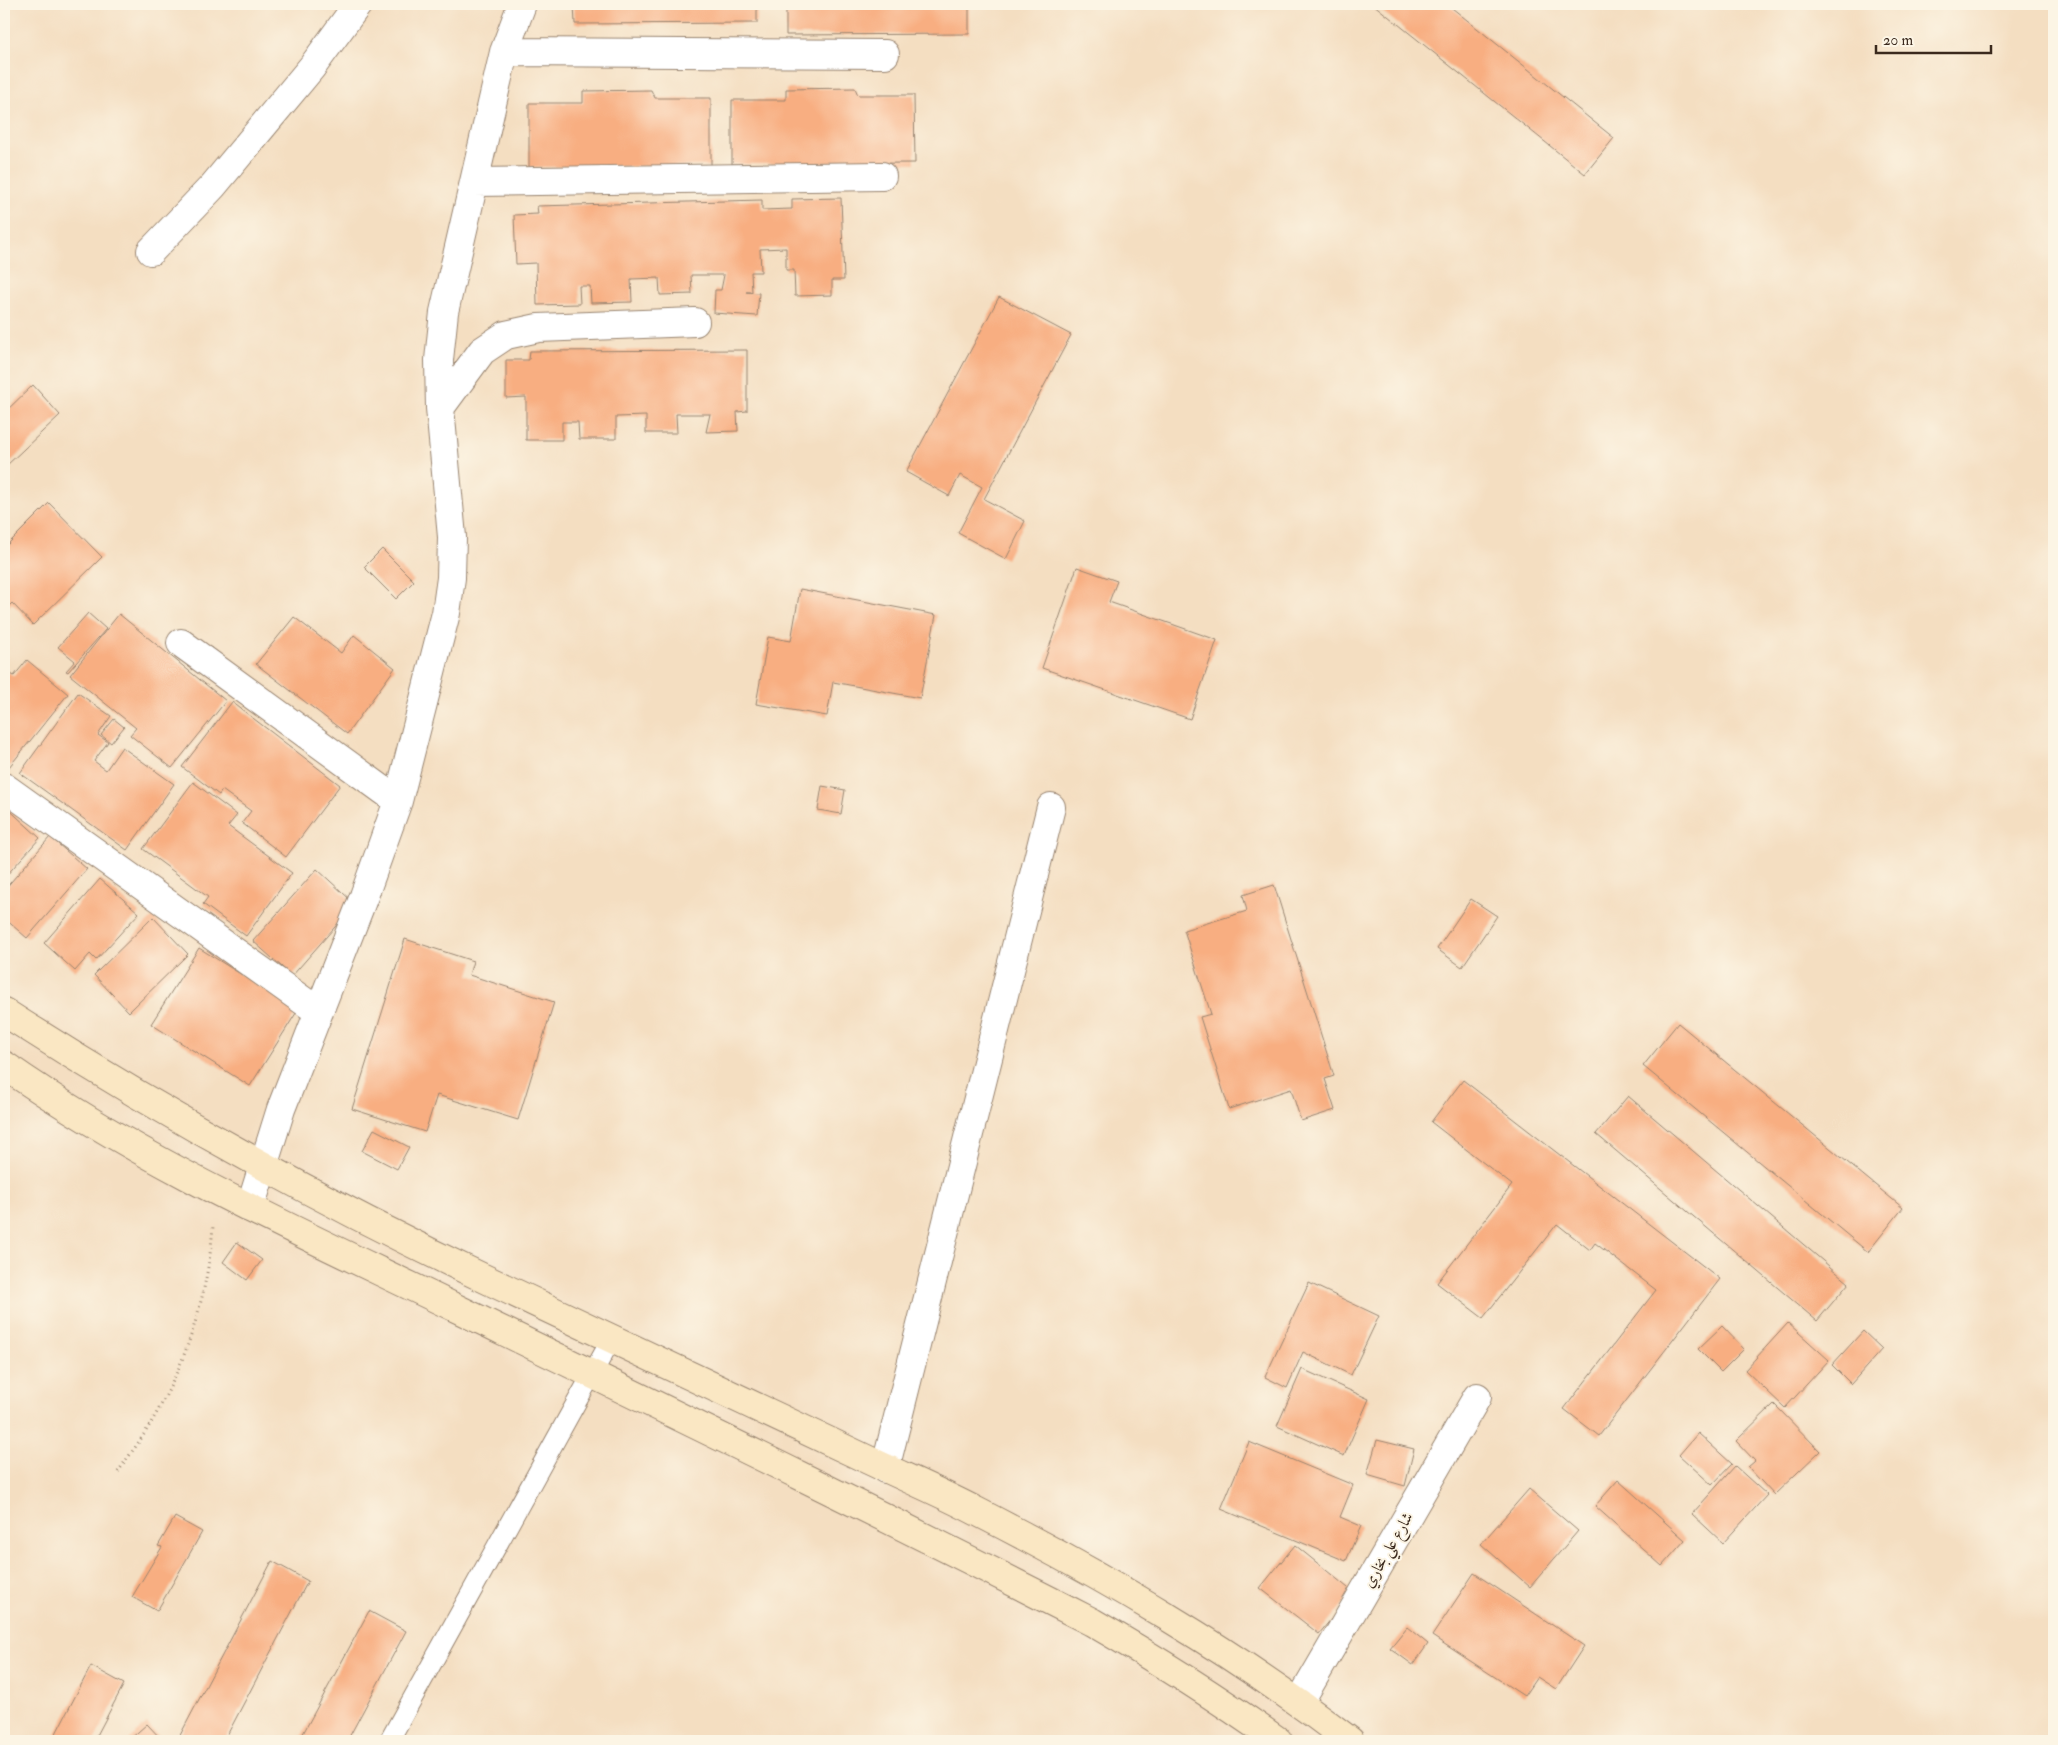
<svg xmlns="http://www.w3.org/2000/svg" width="2058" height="1745" viewBox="0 0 2058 1745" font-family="'IM FELL Double Pica',Amiri,serif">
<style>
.building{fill:#f8ae81}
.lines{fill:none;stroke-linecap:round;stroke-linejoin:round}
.service-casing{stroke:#988470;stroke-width:21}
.minor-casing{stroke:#988470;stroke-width:30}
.secondary-casing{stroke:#988470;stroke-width:30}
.path{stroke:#988470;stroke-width:3;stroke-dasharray:1 4;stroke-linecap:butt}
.service{stroke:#fff;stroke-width:19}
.minor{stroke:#fff;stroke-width:28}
.secondary{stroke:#fae7c3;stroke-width:28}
.labels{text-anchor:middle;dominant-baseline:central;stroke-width:4;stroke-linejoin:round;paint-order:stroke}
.street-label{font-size:16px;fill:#3b2a1e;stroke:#fcf5e5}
</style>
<rect width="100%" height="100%" fill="#fcf5e5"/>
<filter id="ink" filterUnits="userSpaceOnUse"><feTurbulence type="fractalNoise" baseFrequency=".02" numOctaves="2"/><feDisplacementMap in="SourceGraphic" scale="10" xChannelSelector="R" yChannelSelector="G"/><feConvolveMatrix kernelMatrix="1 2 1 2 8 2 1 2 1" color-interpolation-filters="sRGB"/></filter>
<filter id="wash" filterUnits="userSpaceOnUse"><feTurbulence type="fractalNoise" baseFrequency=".0096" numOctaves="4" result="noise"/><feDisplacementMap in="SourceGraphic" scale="20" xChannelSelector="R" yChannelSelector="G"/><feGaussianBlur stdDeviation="1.12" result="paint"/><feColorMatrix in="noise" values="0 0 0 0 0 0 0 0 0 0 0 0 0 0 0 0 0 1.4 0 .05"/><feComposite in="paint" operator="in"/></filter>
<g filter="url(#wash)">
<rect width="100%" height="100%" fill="#f4dec1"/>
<g id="blocks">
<path class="building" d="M 574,4 L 757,4 L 757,23 L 575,24 Z
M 786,4 L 969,4 L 969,34 L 786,35 Z
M 1373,4 L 1447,4 L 1614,138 L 1585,174 Z
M 855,88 L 858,95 L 914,95 L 915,163 L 732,164 L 732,100 L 786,100 L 786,89 Z
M 651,90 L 655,98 L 711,98 L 711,166 L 529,167 L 529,103 L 583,103 L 583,91 Z
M 841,198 L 844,280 L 832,280 L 832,295 L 795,296 L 794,270 L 786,270 L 786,248 L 760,249 L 761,272 L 751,272 L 752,292 L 746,292 L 759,293 L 757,316 L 714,313 L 715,290 L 721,290 L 724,275 L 691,275 L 692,294 L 660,295 L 659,278 L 631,279 L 632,302 L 591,303 L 590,286 L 579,286 L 580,304 L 537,305 L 536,263 L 516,264 L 514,215 L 538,214 L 537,206 L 762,200 L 762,210 L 792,209 L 792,199 Z
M 999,297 L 1071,335 L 984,499 L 1025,521 L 1006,559 L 958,533 L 982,487 L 960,475 L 949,496 L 906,472 Z
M 747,350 L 747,411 L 737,412 L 738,431 L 706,432 L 710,414 L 676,414 L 677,433 L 646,433 L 646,416 L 616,417 L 616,439 L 579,439 L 578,422 L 562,422 L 562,440 L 526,440 L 526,397 L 506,398 L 506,360 L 529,360 L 530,351 Z
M 33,385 L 60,415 L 6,466 L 4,464 L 4,413 Z
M 49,503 L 102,557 L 33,625 L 12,603 L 4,611 L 4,548 Z
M 382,549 L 414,581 L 396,599 L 364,567 Z
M 1077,567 L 1117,581 L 1109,602 L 1217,640 L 1190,719 L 1042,668 Z
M 800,589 L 936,615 L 920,698 L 833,682 L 827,716 L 756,704 L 768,637 L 791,641 Z
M 88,613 L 106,629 L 68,672 L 66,671 L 75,661 L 58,647 Z
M 119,614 L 226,701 L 172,768 L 130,735 L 136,728 L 70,675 Z
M 294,617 L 341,653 L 354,635 L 395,668 L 347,734 L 256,664 Z
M 27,660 L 68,694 L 9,767 L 4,763 L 4,677 L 8,672 L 14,676 Z
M 78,693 L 111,716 L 98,735 L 108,742 L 94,761 L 106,770 L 122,747 L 174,784 L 127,850 L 20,773 Z
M 232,702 L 340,785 L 286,857 L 242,823 L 251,811 L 222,790 L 219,795 L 182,767 Z
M 114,719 L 124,727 L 111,743 L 101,735 Z
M 193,782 L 237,815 L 228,826 L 292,873 L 246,936 L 203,904 L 208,897 L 143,849 Z
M 822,786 L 845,790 L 841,814 L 818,810 Z
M 4,805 L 40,838 L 4,878 Z
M 50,837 L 87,869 L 27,938 L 4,918 L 4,890 Z
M 317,869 L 355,904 L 292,976 L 253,941 Z
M 100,879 L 139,913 L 96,960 L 90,954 L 75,971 L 44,943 Z
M 1274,885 L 1334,1076 L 1325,1079 L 1335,1110 L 1301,1121 L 1291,1089 L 1229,1109 L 1200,1017 L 1211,1014 L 1184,930 L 1247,911 L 1243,895 Z
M 1471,899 L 1497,916 L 1462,967 L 1437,949 Z
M 153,917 L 188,954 L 129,1012 L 94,975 Z
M 405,939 L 473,961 L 469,975 L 554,1002 L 518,1120 L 437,1095 L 425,1132 L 352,1109 Z
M 199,948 L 298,1010 L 250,1086 L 151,1024 Z
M 1678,1023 L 1903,1208 L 1868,1252 L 1643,1066 Z
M 1463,1080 L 1720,1279 L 1599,1436 L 1564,1409 L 1656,1290 L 1595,1243 L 1590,1250 L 1557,1224 L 1483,1318 L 1437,1283 L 1512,1185 L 1431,1122 Z
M 1628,1096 L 1849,1283 L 1817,1321 L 1596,1134 Z
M 374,1129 L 409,1147 L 397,1169 L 362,1151 Z
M 237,1242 L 262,1260 L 247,1280 L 223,1262 Z
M 1309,1283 L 1379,1316 L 1351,1375 L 1303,1352 L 1287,1388 L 1265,1377 Z
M 1788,1323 L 1829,1360 L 1785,1408 L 1745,1370 Z
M 1722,1326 L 1744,1349 L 1721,1372 L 1698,1349 Z
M 1863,1331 L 1882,1349 L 1851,1384 L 1832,1365 Z
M 1302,1369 L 1369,1399 L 1344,1456 L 1277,1426 Z
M 1774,1404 L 1820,1451 L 1774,1495 L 1748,1467 L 1755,1461 L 1736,1441 Z
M 1698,1433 L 1732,1464 L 1712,1485 L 1679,1455 Z
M 1377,1440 L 1414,1449 L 1405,1486 L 1367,1475 Z
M 1249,1442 L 1353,1485 L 1340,1517 L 1361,1526 L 1346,1561 L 1221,1509 Z
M 1735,1466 L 1767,1495 L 1723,1543 L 1692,1514 Z
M 1618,1480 L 1685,1540 L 1662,1566 L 1595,1506 Z
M 1529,1489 L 1578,1531 L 1530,1587 L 1481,1544 Z
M 175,1517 L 202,1532 L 157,1611 L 132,1597 L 162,1547 L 158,1546 Z
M 1295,1545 L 1353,1592 L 1319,1634 L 1260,1588 Z
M 272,1561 L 308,1581 L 224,1741 L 177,1741 Z
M 1474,1573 L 1584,1646 L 1556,1689 L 1537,1677 L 1524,1696 L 1432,1636 Z
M 369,1611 L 406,1631 L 347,1741 L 299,1741 Z
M 1407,1627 L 1428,1644 L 1413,1665 L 1390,1648 Z
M 91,1666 L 124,1684 L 94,1741 L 52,1741 Z
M 147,1724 L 163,1741 L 128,1741 Z"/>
</g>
</g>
<g filter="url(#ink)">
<use href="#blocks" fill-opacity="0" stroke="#988470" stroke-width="1"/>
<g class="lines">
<g class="service-casing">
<path id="service" d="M 389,1741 L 612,1338"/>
</g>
<g class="minor-casing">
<path id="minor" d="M 504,52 L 885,54
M 474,182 L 882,176
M 151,251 L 213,186 L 312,67 L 358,4
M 440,408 L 482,351 L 506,335 L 538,328 L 695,322
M 181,643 L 398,801
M 4,787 L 319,1012
M 250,1208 L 281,1109 L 364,896 L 398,801 L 446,613 L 451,578 L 452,537 L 440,408 L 439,360 L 444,312 L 504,52 L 522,4
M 885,1469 L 1051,807
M 1299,1703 L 1477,1397"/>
</g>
<g class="secondary-casing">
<path id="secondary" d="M 4,1012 C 161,1113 326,1204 496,1284 C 616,1341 737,1398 858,1455 C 897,1474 938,1491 976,1511 C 1107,1578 1233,1651 1350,1741
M 4,1065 C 145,1164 304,1234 458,1309 C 670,1412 883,1515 1092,1622 C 1156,1659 1218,1698 1278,1741"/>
</g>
<path class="path" d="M 118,1472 C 129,1455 142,1439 152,1421 C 187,1362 208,1294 213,1226"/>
<use href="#service" class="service"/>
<use href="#minor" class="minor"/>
<use href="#secondary" class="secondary"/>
</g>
</g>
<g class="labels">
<g class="street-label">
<text transform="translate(1388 1550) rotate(-60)">شارع علي بخاري</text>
</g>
</g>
<rect width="2058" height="1745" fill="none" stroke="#fcf5e5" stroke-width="20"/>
<path d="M1876 45v8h115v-8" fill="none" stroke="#3b2a1e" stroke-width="2.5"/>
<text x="1883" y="45" font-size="15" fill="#3b2a1e" stroke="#fcf5e5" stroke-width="4" paint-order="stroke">20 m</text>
</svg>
